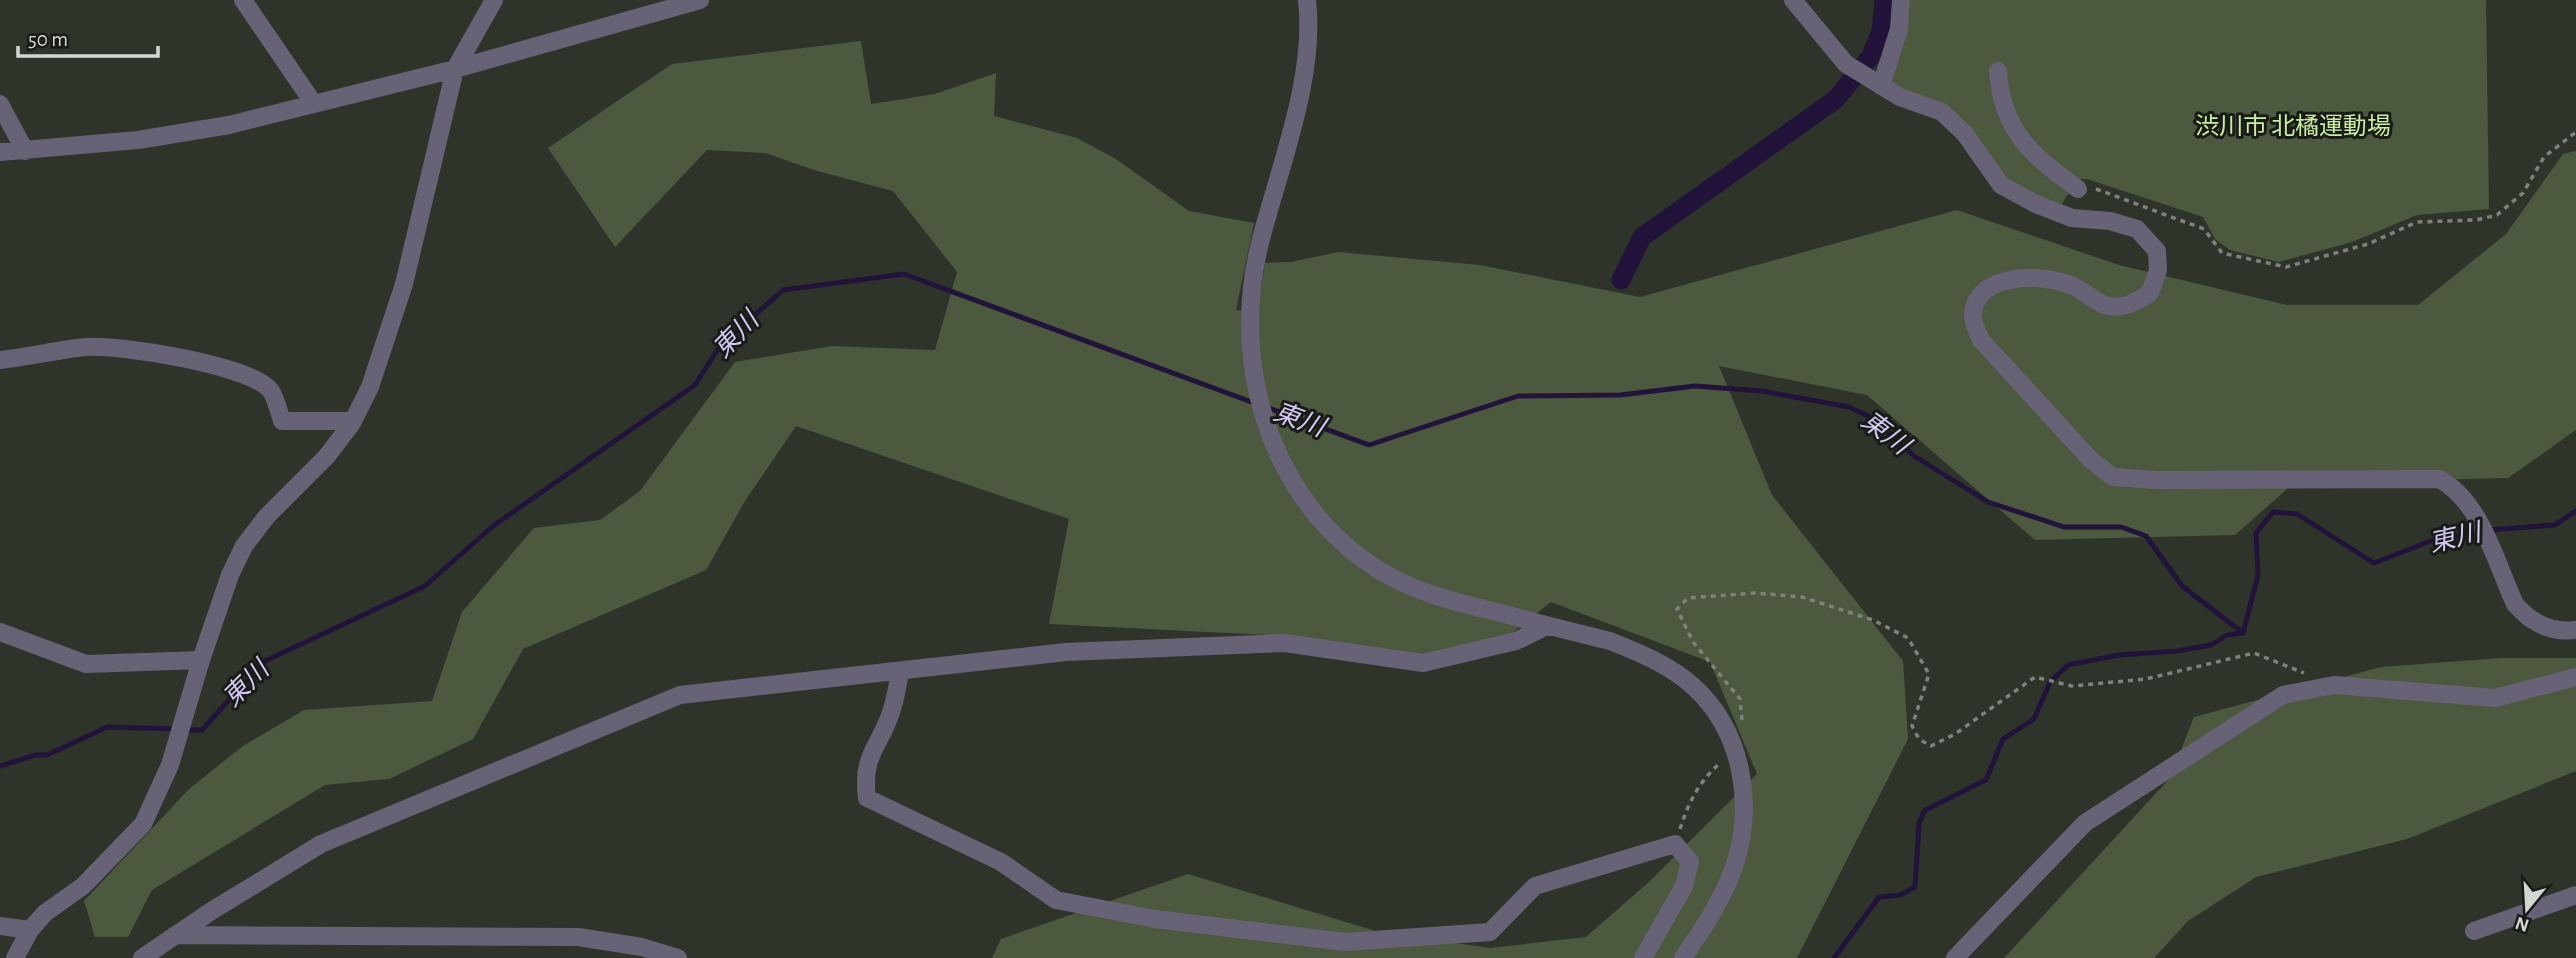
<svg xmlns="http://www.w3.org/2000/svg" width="2576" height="958" viewBox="0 0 2576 958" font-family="'Alegreya Sans','Noto Sans JP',sans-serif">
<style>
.green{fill:#4c593f}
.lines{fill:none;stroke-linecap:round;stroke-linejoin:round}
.stream{stroke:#22133a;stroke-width:5}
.canal{stroke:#22133a;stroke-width:19}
.path{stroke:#7e827b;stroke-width:3.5;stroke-dasharray:5 5;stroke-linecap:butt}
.minor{stroke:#686277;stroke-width:18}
.labels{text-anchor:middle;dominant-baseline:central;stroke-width:6;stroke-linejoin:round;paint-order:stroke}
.park-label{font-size:24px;fill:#c8eca3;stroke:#191b17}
.water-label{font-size:26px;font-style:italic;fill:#d5c8f4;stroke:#191b17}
</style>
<rect width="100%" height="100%" fill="#2f342b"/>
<path class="green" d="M 1907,0 L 2486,0 L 2489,209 L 2417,215 L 2352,242 L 2279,262 L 2230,250 L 2215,239 L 2203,217 L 2087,179 L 2078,179 L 2061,205 L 2022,191 L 2001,177 L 1974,136 L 1896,88 L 1889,78 Z
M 861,41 L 871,104 L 935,94 L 996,73 L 994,116 L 1077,138 L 1116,159 L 1189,211 L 1254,223 L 1236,310 L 1257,312 L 1265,263 L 1291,262 L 1338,252 L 1480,265 L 1640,297 L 1957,210 L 2119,265 L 2287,305 L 2418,305 L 2506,234 L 2563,154 L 2576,151 L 2576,430 L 2508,478 L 2294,483 L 2235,535 L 2035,540 L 1867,395 L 1719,366 L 1772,495 L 1903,661 L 1908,739 L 1797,958 L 992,958 L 1001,939 L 1188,874 L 1379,932 L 1490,948 L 1586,937 L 1650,881 L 1757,774 L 1710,662 L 1551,602 L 1501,642 L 1424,659 L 1288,636 L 1049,624 L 1069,519 L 796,426 L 745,501 L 706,570 L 523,649 L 473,739 L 389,779 L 325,785 L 152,890 L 128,937 L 95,937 L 84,901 L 189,789 L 243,746 L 304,710 L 432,701 L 462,612 L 534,528 L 600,520 L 640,491 L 735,362 L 832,346 L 935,350 L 957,272 L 893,191 L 814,170 L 765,153 L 707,150 L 615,247 L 548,148 L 672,64 Z
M 2501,658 L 2576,658 L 2576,771 L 2407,839 L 2256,877 L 2188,921 L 2154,958 L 2004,958 L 2170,778 L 2194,717 L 2381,667 Z"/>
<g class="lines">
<path class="stream" d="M 1266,407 L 1369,445 L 1518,396 L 1620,395 L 1695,386 L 1762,391 L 1849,407 L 1874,419 L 1914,456 L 1988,502 L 2064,527 L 2121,527 L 2146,536 L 2182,586 L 2243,633
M 2488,530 L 2555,525 L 2576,511
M 2243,633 L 2258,575 L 2256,533 L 2273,512 L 2297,514 L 2374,563 L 2433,540 L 2479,532
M 185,730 L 202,730 L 263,662 L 425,586 L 493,526 L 695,385 L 720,346 L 783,290 L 904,274 L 1257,404
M 0,766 L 35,755 L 47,755 L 107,727 L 176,729
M 1834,958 L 1879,897 L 1900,895 L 1915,887 L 1919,824 L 1924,811 L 1986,780 L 2003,739 L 2034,719 L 2050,682 L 2068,665 L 2119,655 L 2177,651 L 2211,645 L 2227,635 L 2243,633"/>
<path class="canal" d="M 1621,280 L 1642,237 L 1836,99 L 1871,56 L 1881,31 L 1884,0"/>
<path class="path" d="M 2096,189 L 2204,229 L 2222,253 L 2286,267 L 2368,244 L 2417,222 L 2476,220 L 2497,215 L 2523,193 L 2544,157 L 2576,132
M 1742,720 L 1740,699 L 1693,642 L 1677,609 L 1688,598 L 1755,593 L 1802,597 L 1873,620 L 1908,638 L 1929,674 L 1912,726 L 1919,739 L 1931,746 L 1955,734 L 2035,677 L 2072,686 L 2146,679 L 2254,653 L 2304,673
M 1680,829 C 1689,801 1699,782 1720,763"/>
<path class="minor" d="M 243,0 L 314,104
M 1307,0 C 1316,78 1279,168 1260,243 C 1227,372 1277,522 1401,582 C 1441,601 1481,607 1523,619 C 1552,627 1581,634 1610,641 C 1640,653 1670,665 1694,687 C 1744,733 1755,808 1733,870 C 1721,902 1702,930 1683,958
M 1793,0 L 1846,64 L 1900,97 L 1942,112 L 1965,134 L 2001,185 L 2036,204 L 2072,218 L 2110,221 L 2137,229 L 2157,251 L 2158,270 L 2150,293 C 2137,301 2122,311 2105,305 C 2094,301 2084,291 2073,286 C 2044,273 1976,272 1973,314 C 1972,322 1978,333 1981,340 L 2091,460 L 2113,477 L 2158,480 L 2439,479 C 2481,501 2496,563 2515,604 C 2531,623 2551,633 2576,630
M 1998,71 C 2002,132 2032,155 2078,189
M 1881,86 L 1899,29 L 1901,0
M 0,104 L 25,151
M 0,152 L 138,140 L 229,125 L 455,69 L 700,0
M 0,360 C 28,357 57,350 85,347 C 117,344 252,365 271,391 C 276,399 279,412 282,421 L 353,421
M 0,632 L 86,664 L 201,660
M 900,671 C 898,683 896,697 892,709 C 881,747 861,753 867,798 L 1001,862 L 1056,900 L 1155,919 L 1345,942 L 1490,932 L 1535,886 L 1675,844 L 1690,862 L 1684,886 L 1643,958
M 0,926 L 30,930
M 2474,931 L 2576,895
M 175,935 L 578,937 L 642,947 L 678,958
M 15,958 L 30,930 L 45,913 L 83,886 L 143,824 L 170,765 L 201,660 L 230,575 L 244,546 L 267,516 L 327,456 L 352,423 L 370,387 L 404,284 L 455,69 L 494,0
M 142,958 L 213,910 L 321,844 L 680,695 L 1066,652 L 1285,643 L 1423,663 L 1516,641 L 1547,626
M 1955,958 L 2085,823 L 2283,695 L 2334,685 L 2495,698 L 2576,677"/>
</g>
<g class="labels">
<g class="park-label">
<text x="2293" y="127">渋川市 北橘運動場</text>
</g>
<g class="water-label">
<text transform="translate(736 335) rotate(-46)">東川</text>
<text transform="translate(1299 420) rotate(20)">東川</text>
<text transform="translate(1885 433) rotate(37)">東川</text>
<text transform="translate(2455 538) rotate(-13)">東川</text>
<text transform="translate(246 684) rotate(-45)">東川</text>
</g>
</g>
<g transform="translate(2527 909) rotate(198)" stroke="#191b17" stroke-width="5" paint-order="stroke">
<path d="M0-5L12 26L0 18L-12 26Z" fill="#d4d7d1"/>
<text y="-10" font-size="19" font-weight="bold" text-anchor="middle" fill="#d4d7d1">N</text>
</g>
<path d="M18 46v10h140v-10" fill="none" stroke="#d4d7d1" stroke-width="3.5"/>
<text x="28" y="46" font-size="21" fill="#d4d7d1" stroke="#191b17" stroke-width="5" paint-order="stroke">50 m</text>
</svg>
